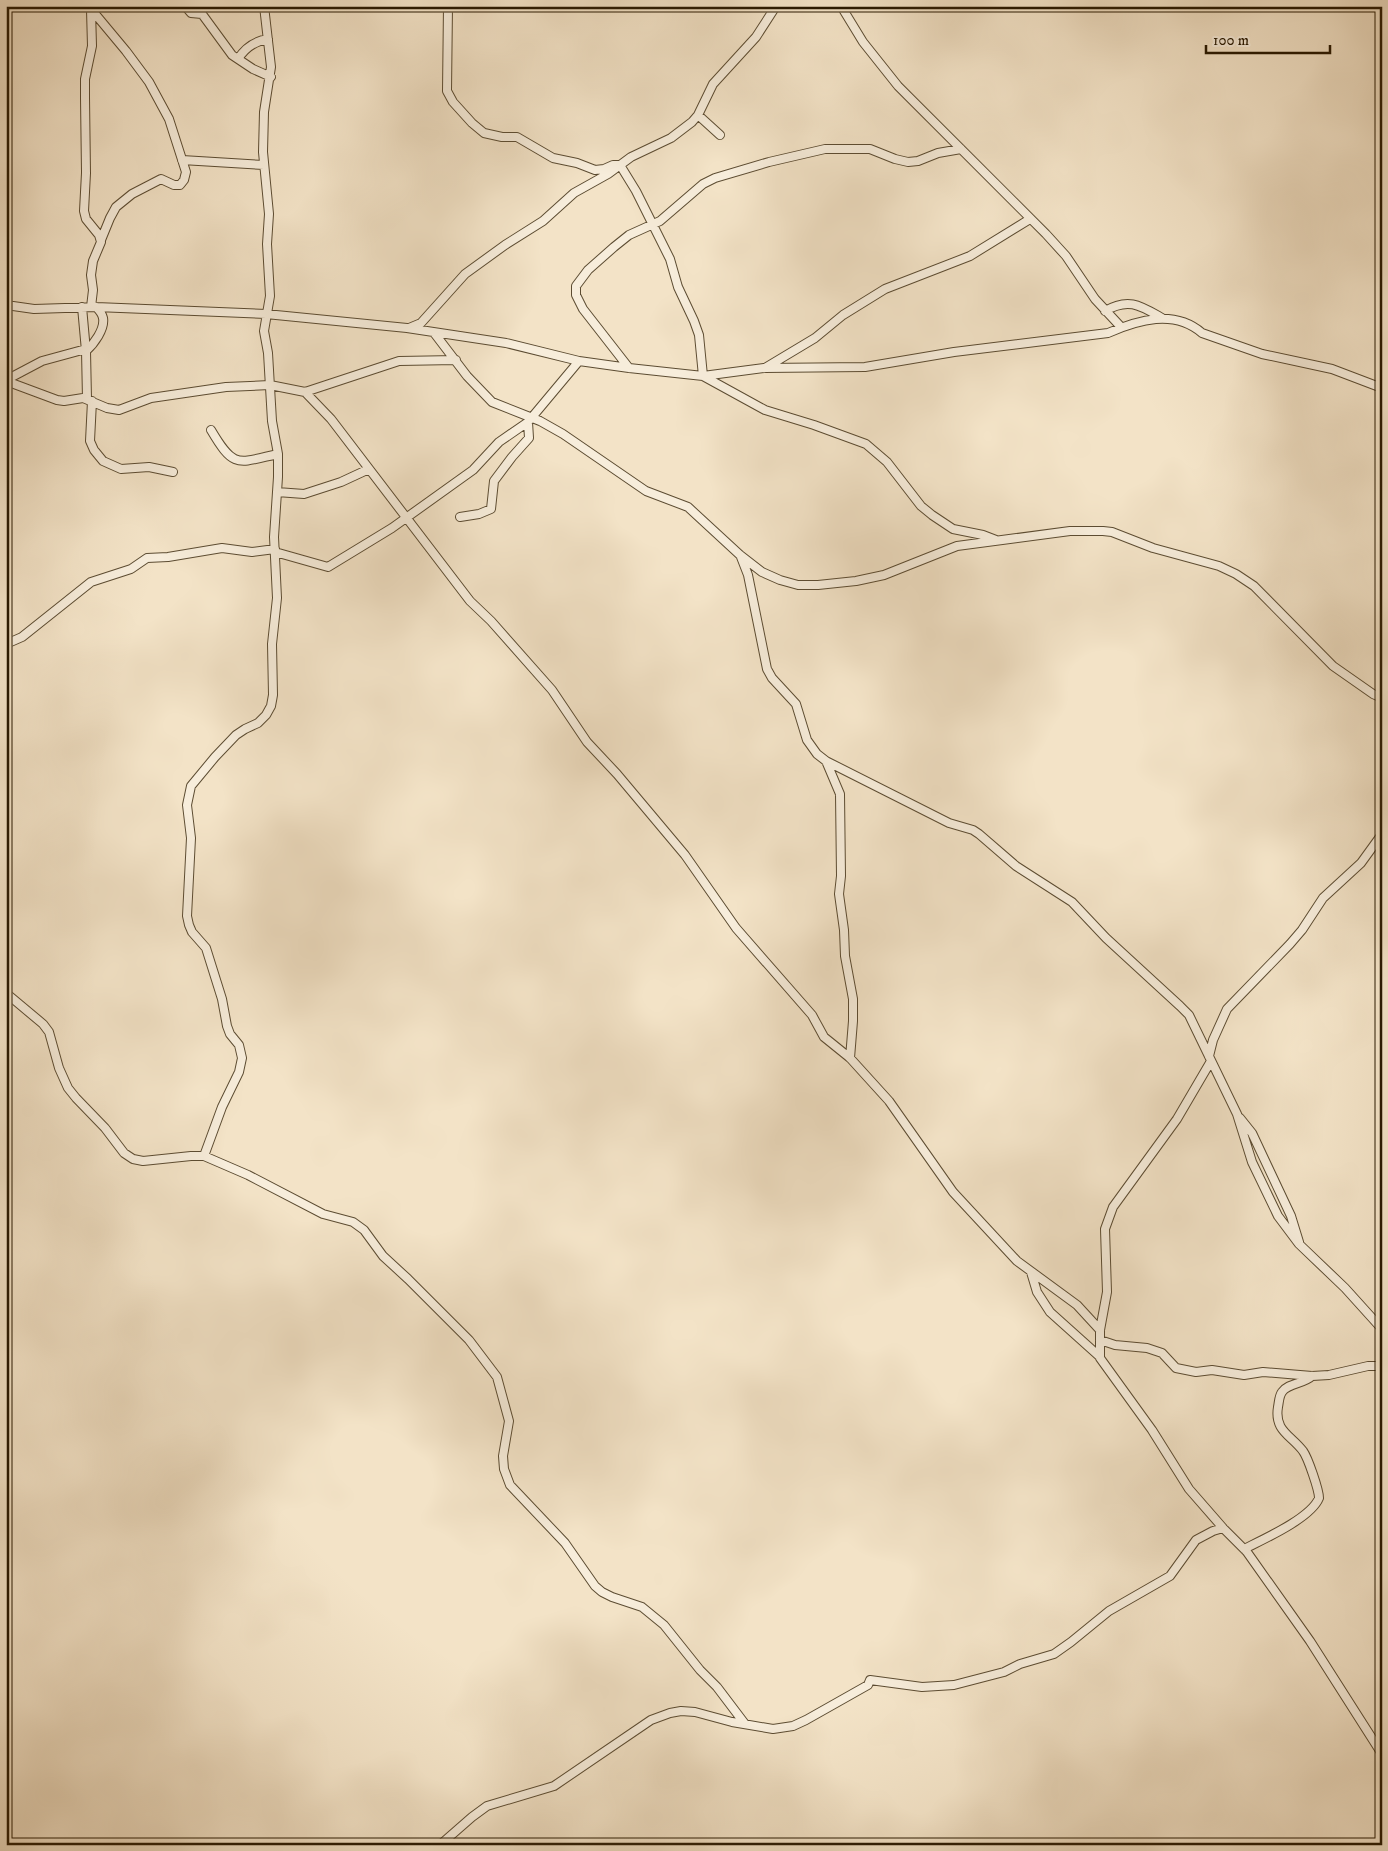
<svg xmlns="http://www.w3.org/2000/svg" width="1388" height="1851" viewBox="0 0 1388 1851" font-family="'IM FELL DW Pica',serif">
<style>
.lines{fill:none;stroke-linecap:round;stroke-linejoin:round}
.street-casing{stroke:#5c4c32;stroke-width:10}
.street{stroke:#f7eddb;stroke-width:8}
</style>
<rect width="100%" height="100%" fill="#f3e3c7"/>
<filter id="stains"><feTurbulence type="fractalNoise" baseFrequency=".004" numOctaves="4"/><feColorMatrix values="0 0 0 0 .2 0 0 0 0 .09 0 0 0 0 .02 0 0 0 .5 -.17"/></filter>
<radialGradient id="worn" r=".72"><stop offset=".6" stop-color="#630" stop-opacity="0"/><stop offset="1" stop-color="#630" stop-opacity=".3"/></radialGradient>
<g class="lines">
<g class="street-casing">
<path id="street" d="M 185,6 L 191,13 L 202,14 L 232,55 L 253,69 L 271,77
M 448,6 L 447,91 L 453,102 L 472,123 L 484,133 L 502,137 L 517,137 L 553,158 L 577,163 L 595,170 L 604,169 L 613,165 L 620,165 L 636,191 L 670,259 L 678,287 L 694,321 L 699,335 L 703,376 L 765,410 L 814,425 L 866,444 L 887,462 L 921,506 L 932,515 L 953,529 L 983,535 L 996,540
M 841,6 L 863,42 L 898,86 L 1046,234 L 1066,256 L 1095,299 L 1121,327
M 91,9 L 126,51 L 149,82 L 169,119 L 186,172 L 184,180 L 180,185 L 174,185 L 161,179 L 132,194 L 116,207 L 110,218 L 101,240
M 91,10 L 92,46 L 85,79 L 85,98 L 86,173 L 84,211 L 86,219 L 99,235 L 101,242 L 93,261 L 91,275 L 93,290 L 91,307
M 238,59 C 245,48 255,41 268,39
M 698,115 L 720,135
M 182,160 L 264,165
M 6,305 L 34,309 L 96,307 L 266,314 L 407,328 L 506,343 L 579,361 L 629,368 L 703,376 L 764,368 L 865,367 L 954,352 L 1108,333 C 1138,320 1174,309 1202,333 L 1262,354 L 1332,369 L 1382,388
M 82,307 L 86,351 L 87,399
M 1105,311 C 1129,297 1141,306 1162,318
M 409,328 L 421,323 L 465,274 L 505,245 L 543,221 L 574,193 L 608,174 L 631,157 L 671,138 L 692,122 L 698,115 L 713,84 L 756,37 L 776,6
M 435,334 L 467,376 L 492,402 L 540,421 L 563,434 L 646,491 L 688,507 L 740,555 L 762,572 L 780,580 L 798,585 L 818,585 L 856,581 L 884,575 L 957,546 L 1070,531 L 1103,531 L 1112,532 L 1153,548 L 1219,566 L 1236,574 L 1254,586 L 1333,666 L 1373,694 L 1382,698
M 86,351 C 94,344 105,329 103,318 C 102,313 99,310 96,307
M 629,368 L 583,309 L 576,295 L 576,286 L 588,270 L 614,247 L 629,235 L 660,221 L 703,184 L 715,178 L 769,162 L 825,149 L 870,149 L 895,159 L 908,162 L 918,161 L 938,153 L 961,149
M 765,368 L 815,338 L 843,315 L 885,289 L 970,256 L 1030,219
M 6,380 L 42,361 L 86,349
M 6,381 L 57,400 L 64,401 L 83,398 L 107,408 L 119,410 L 151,398 L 226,387 L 270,385 L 305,392 L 399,361 L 456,360
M 305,392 L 331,419 L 470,601 L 491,621 L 552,690 L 587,742 L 617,774 L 685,855 L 736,928 L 812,1015 L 824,1037 L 850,1058 L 889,1101 L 953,1192 L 1017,1261 L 1077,1305 L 1100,1330
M 92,401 L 90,441 L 94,450 L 103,461 L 121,469 L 149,467 L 173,472
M 211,430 C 234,469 237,463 278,454
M 277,492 L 304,494 L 341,482 L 369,469
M 460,517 L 479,514 L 491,509 L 494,481 L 512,457 L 529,438 L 528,422
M 275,552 L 328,567 L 392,528 L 473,470 L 499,442 L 528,422 L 579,361
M 741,557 L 748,575 L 767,669 L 772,678 L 796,704 L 807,740 L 817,754 L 826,761 L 949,823 L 973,830 L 979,834 L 1016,866 L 1072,902 L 1106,938 L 1180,1006 L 1189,1015 L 1237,1114 L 1252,1162 L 1278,1216 L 1299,1244 L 1345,1288 L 1382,1329
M 6,644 L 22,637 L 91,582 L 131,569 L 147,558 L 168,557 L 222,548 L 252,552 L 275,549
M 826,761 L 840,794 L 841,876 L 839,894 L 844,930 L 845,956 L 853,999 L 853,1021 L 850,1058
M 6,993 L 43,1024 L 49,1032 L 59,1068 L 68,1088 L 76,1098 L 105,1128 L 124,1153 L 133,1159 L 143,1161 L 191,1156 L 204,1156 L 248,1175 L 323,1214 L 353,1222 L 364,1230 L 383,1256 L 408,1279 L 469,1340 L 497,1377 L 509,1421 L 503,1456 L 504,1469 L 510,1485 L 565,1543 L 595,1586 L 602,1592 L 612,1597 L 642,1607 L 664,1625 L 700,1670 L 717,1687 L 745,1724
M 1209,1056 L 1213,1040 L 1227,1009 L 1290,944 L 1302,930 L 1323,898 L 1361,863 L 1382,834
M 1211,1061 L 1177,1119 L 1113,1207 L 1105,1229 L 1107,1292 L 1100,1330 L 1100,1358 L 1152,1430 L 1189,1489 L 1223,1528 L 1247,1552 L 1310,1641 L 1382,1754
M 1240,1118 L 1252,1133 L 1291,1216 L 1299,1242
M 204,1156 L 222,1107 L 239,1072 L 242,1058 L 239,1045 L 230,1034 L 227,1026 L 222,999 L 206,948 L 192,932 L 189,925 L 187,916 L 191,838 L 187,805 L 191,786 L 215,757 L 236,735 L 245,729 L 258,723 L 266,715 L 271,706 L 273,695 L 272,644 L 277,598 L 274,537 L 278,477 L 278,454 L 272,421 L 268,353 L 264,331 L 270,296 L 267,244 L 269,214 L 263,152 L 264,112 L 271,67 L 264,6
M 1031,1272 L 1037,1292 L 1050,1312 L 1099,1356
M 1100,1340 L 1115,1345 L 1147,1348 L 1162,1353 L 1176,1368 L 1196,1372 L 1212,1370 L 1244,1375 L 1263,1372 L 1312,1376 L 1329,1375 L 1368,1366 L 1382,1366
M 1244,1549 C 1264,1539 1311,1518 1319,1498 C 1319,1490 1308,1458 1303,1451 C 1291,1435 1274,1431 1278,1407 C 1279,1402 1279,1396 1282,1392 C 1288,1383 1304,1384 1312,1376
M 440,1845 L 472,1817 L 487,1806 L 554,1786 L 651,1720 L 670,1713 L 681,1711 L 695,1712 L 732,1722 L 773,1729 L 793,1726 L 806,1720 L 868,1685 L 870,1680 L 922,1687 L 954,1685 L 1004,1672 L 1020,1664 L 1054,1654 L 1071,1642 L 1109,1611 L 1170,1576 L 1196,1540 L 1213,1531 L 1223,1528"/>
</g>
<use href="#street" class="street"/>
</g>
<rect width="1388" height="1851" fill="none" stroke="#f3e3c7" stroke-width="25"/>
<rect x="8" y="8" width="1373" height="1836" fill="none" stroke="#291901" stroke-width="2.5"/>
<rect x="12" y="12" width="1363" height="1826" fill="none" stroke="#291901"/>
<path d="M1206 45v8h124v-8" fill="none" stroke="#291901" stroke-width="2.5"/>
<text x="1213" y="45" font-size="15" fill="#291901" stroke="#f7eddb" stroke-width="4" paint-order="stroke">100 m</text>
<rect width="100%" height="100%" filter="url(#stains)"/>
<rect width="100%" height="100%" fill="url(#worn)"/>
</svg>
